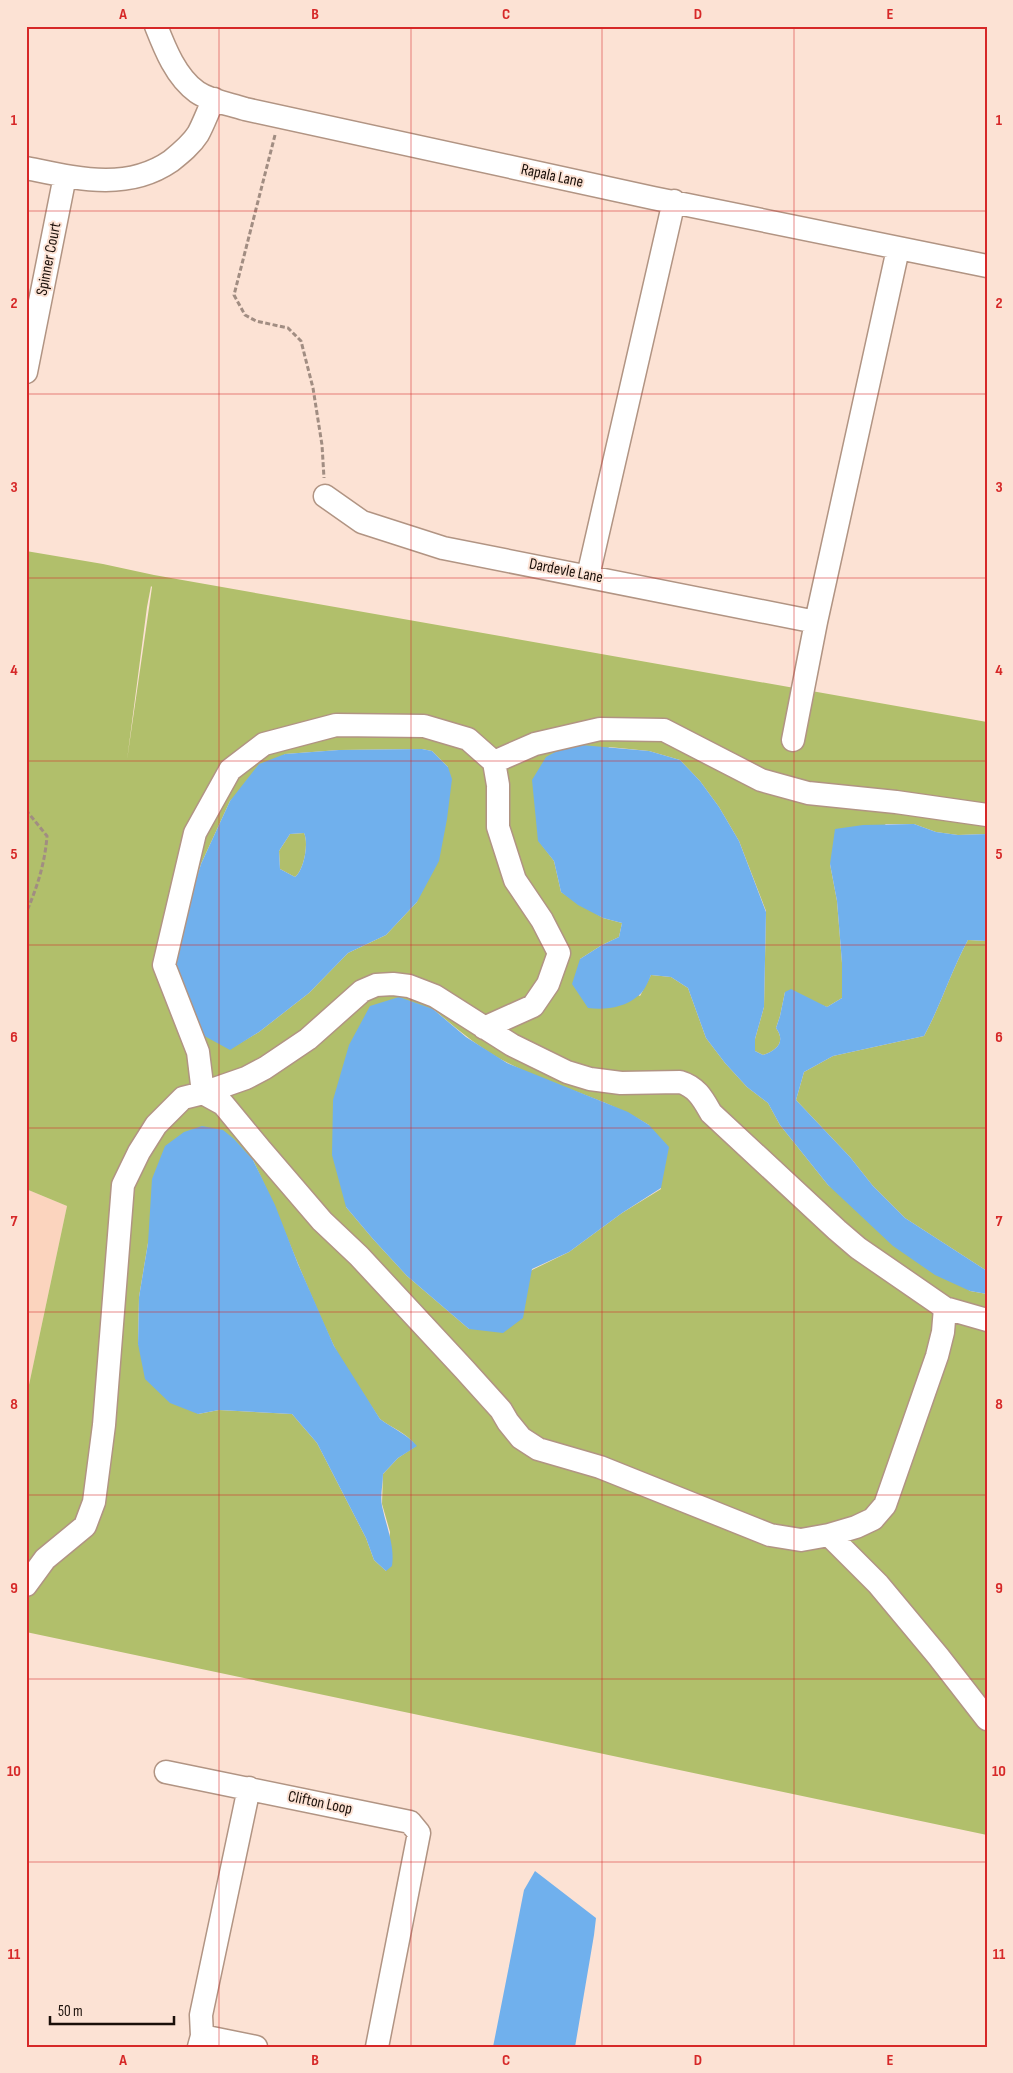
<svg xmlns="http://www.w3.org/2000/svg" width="1013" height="2073" viewBox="0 0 1013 2073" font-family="'Sofia Sans Condensed',sans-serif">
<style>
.built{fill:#fbd4be}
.forest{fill:#b1bf6b;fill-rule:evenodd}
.water{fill:#70b0ed;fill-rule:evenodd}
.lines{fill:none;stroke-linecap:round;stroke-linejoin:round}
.minor-casing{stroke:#b19483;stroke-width:25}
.path{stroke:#a18d82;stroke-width:3;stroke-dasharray:5 2.5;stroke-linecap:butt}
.minor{stroke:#fff;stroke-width:22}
.grid{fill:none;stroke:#d62828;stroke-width:1;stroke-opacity:0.55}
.labels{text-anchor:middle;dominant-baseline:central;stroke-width:4;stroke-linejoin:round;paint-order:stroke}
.street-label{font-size:16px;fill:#1a0f09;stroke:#fce2d4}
.neatline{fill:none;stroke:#d62828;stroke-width:2}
.grid-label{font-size:16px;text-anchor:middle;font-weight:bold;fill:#d62828}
</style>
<rect width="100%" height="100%" fill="#fce2d4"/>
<path class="built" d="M 26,1189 L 67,1206 L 26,1399 Z"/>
<path class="forest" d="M 26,551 L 103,564 L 154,575 L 987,722 L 987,834 L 958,835 L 936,832 L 914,824 L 886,824 L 830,864 L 837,901 L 842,963 L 842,998 L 827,1007 L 785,992 L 780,1016 L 776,1028 C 786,1042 777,1050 763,1055 L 755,1051 L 755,1039 L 764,1007 L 766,911 L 739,841 L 719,807 L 700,781 L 680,760 L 649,751 L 609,747 L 538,840 L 554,861 L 561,892 L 603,918 L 622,923 L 619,937 L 602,945 L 580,959 L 640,996 L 651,975 L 671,977 L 688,988 L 706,1038 L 725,1063 L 747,1087 L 768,1103 L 780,1125 L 828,1185 L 970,1291 L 987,1294 L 987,1835 L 26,1632 L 26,1399 L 67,1206 L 26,1189 ZM 151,586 L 152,587 L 127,760 L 147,607 ZM 422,749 L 432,751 L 448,767 L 417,902 L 386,935 L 348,953 L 309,993 L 259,1032 L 230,1049 L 172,961 L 201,864 L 230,801 L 285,754 L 339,750 ZM 433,1009 C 457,1029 480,1049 508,1063 C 554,1087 604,1097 649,1125 L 661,1189 L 622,1213 L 569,1252 L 532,1270 L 469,1329 L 407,1276 L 373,1239 L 346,1207 ZM 253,1160 C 282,1220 304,1283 333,1344 C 345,1370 364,1394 380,1419 C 393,1429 406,1432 416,1446 L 398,1458 L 383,1474 L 382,1504 L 390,1532 L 386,1571 L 374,1560 L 366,1538 L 317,1443 L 292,1414 L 219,1410 L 198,1414 L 138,1344 L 139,1297 L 148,1243 Z
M 304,833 C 309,843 304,870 295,877 L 280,869 L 279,851 L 290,834 Z
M 968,940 L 987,941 L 987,1271 L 905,1218 L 873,1186 L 850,1157 L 796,1100 L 804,1072 L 833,1056 L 924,1036 C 941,1005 951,971 968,940 Z"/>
<path class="water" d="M 570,744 L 649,751 L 680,760 L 700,781 L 719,807 L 739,841 L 766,912 L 764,1007 L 755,1039 L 755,1051 L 763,1055 C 777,1050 786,1042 776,1028 L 780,1016 L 785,992 L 791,989 L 827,1007 L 842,998 L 842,963 L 837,901 L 830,864 L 835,829 L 863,825 L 914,824 L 936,832 L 958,835 L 987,834 L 987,941 L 968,940 C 951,971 941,1005 924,1036 L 833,1056 L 804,1072 L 796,1100 L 850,1157 L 873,1186 L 905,1218 L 987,1271 L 987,1294 L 970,1291 L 935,1275 L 893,1246 L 828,1185 L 780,1125 L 768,1103 L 747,1087 L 725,1063 L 706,1038 L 688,988 L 671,977 L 651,975 C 648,982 644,992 638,996 C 624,1008 605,1010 588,1008 L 572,984 L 580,959 L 602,945 L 619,937 L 622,923 L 603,918 L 578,905 L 561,892 L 554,861 L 538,841 L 532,780 L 546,757 Z
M 422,749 L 432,751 L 448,767 L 452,779 L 447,819 L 439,861 L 417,902 L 386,935 L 348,953 L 309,993 L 259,1032 L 230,1050 L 199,1033 L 172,961 L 201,864 L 230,801 L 259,764 L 285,754 L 339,750 ZM 304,833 C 309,843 304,870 295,877 L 280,869 L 279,851 L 290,834 Z
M 399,997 L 433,1009 L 466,1037 L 507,1063 L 628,1112 L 649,1125 L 669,1147 L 661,1188 L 622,1213 L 569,1252 L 532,1269 L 523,1318 L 503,1333 L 469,1329 L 407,1276 L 373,1239 L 346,1207 L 332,1155 L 333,1100 L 349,1045 L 370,1006 Z
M 202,1126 L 223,1130 L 234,1139 L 253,1160 L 275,1205 L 298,1264 L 334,1346 L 380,1419 C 393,1429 406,1433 417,1446 L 398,1458 L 383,1474 C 383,1484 380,1496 382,1506 C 386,1526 395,1545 392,1566 L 386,1571 L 374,1560 L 366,1538 L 317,1443 L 292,1414 L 219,1410 L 198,1414 L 170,1403 L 145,1379 L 138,1344 L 139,1297 L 148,1243 L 152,1179 L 165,1146 L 184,1132 Z
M 535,1871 L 596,1918 L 594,1935 L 575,2047 L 493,2047 L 524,1890 Z"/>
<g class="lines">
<g class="minor-casing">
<path id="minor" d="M 156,26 C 165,49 176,77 197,92 C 210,101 230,104 245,109 L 653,198 L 987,266
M 26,168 C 75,178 126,192 171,161 C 181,153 191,145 198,134 C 204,123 208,111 214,99
M 26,372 L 65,176
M 325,496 L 362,522 L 443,548 L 816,622
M 588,576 L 674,201
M 793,740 L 816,622 L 898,249
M 494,762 L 535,744 L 600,729 L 664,730 L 761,780 L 808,793 L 896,802 L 987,815
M 203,1093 L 198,1052 L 164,965 L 195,833 L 230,770 L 264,744 L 336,725 L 424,726 L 468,739 L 494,762 L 498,785 L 498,827 L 515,880 L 542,920 L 559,953 L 548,984 L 533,1006 L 484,1028
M 945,1308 L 987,1320
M 829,1535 L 878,1584 L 938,1656 L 987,1719
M 26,1585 L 45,1559 L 85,1526 L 94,1502 L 104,1425 L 123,1185 L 139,1152 L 156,1125 L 183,1098 L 203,1093 L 246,1078 L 265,1068 L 308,1039 L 362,991 L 376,985 L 393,984 L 409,986 L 435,996 L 512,1045 L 567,1072 L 590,1079 L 621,1083 L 680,1082 C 697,1087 703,1099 711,1113 L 837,1230 L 858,1248 L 945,1308 L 943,1332 L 937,1356 L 885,1505 L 873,1519 L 856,1527 L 829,1535 L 801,1540 L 770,1535 L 600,1467 L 538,1449 L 521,1438 L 508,1422 L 501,1410 L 464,1369 L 359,1256 L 322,1221 L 261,1150 L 223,1104 L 203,1093
M 166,1772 L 410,1822 L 419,1833 L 377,2047
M 202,2036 L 256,2047
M 199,2047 L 202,2036 L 201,2015 L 249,1788"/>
</g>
<path class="path" d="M 275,135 L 234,295 L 245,315 L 256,321 L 288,328 L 301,341 L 313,388 L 322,445 L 324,478
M 26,810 L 47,836 C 45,863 37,888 26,913"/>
<use href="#minor" class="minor"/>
</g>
<path class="grid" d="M 219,26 L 219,2047M 411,26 L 411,2047M 602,26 L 602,2047M 794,26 L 794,2047M 26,211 L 987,211M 26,394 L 987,394M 26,578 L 987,578M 26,761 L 987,761M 26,945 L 987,945M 26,1128 L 987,1128M 26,1312 L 987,1312M 26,1495 L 987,1495M 26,1679 L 987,1679M 26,1862 L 987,1862"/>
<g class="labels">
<g class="street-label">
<text transform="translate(552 176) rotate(12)">Rapala Lane</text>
<text transform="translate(49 259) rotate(-79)">Spinner Court</text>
<text transform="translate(566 571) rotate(11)">Dardevle Lane</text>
<text transform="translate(320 1803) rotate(12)">Clifton Loop</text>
</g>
</g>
<rect width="1013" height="2073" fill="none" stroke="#fce2d4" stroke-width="55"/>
<path d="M50 2016v8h124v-8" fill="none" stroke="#1a0f09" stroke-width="2.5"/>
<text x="58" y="2016" font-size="15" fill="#1a0f09" stroke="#fce2d4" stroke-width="4" paint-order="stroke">50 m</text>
<rect x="28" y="28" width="958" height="2018" class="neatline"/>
<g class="grid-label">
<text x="123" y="19">A</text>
<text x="315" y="19">B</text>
<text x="506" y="19">C</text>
<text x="698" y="19">D</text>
<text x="890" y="19">E</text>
<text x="14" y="125">1</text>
<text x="999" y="125">1</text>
<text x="14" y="308">2</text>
<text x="999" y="308">2</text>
<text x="14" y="492">3</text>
<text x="999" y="492">3</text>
<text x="14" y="675">4</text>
<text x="999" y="675">4</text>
<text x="14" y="859">5</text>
<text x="999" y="859">5</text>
<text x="14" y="1042">6</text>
<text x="999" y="1042">6</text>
<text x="14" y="1226">7</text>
<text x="999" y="1226">7</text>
<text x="14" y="1409">8</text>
<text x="999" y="1409">8</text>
<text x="14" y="1593">9</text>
<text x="999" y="1593">9</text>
<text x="14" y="1776">10</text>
<text x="999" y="1776">10</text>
<text x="14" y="1959">11</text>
<text x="999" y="1959">11</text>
<text x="123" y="2065">A</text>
<text x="315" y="2065">B</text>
<text x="506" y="2065">C</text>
<text x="698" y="2065">D</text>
<text x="890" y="2065">E</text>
</g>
</svg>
